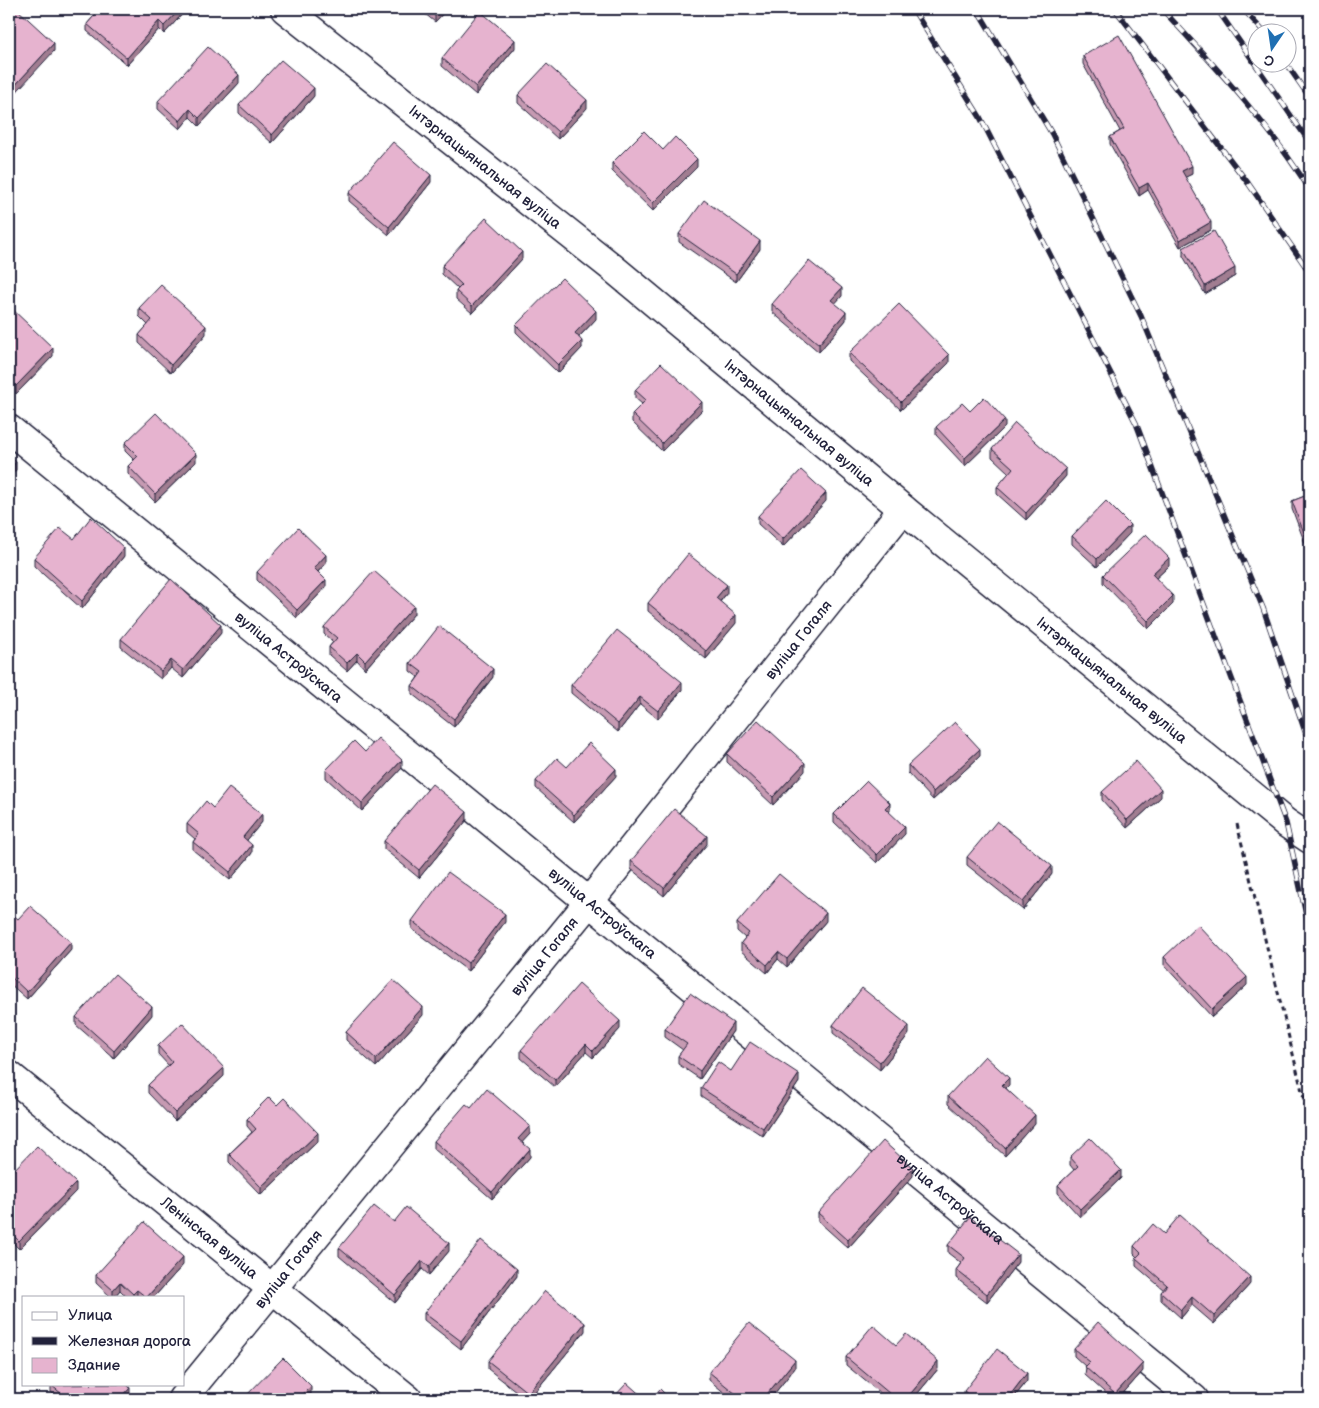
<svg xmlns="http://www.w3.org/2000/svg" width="1319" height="1408" viewBox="0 0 1319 1408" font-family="'Balsamiq Sans',sans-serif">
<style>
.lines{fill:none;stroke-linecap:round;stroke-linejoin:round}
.minor-casing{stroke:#22223b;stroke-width:31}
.path{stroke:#22223b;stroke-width:3;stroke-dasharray:5 4;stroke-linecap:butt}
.minor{stroke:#fff;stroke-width:28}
.rail-casing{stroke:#22223b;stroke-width:5.5}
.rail{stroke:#fff;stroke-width:4;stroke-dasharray:11;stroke-linecap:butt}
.wall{fill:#c69ab2;stroke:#22223b}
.shaded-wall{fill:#a17d91;stroke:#22223b}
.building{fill:#e6b3cf;stroke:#22223b}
.labels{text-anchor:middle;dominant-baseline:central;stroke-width:4.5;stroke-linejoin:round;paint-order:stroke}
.street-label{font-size:15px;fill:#22223b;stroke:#fff}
</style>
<rect width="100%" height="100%" fill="#fff"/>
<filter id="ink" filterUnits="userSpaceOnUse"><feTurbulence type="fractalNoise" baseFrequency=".02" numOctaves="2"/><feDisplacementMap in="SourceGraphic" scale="10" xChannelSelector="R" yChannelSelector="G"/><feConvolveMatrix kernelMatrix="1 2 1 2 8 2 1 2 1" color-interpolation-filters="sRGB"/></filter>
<g filter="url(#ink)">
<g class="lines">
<g class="minor-casing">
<g id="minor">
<path id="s1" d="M 285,9 L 609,265 L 903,509 L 1286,823 L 1310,839"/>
<path id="s2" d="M 9,429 L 589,902 L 1194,1399"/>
<path id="s3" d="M 9,1075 L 408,1399"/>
<path id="s4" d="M 182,1399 L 589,902 L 903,509"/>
</g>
</g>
<path class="path" d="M 1237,824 L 1310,1124"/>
<use href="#minor" class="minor"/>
<g class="rail-casing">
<path id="rail" d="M 913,9 L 980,117 L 1136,423 L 1286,823 L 1310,933
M 977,9 L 1052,134 L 1141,316 L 1263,608 L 1310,746
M 1115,9 L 1248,183 L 1310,273
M 1162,9 C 1215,66 1269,124 1310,190
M 1217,9 L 1310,143
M 1243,9 L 1264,32
M 1304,9 L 1310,15
M 1285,62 L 1310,98"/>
</g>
<use href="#rail" class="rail"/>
</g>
<path class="wall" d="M 100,9 L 187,9 L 164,34 L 159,29 L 127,65 L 87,31 L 87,24 Z
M 419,9 L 447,9 L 435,22 Z
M 515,48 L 476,95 L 442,66 L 442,58 Z
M 1083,56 L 1192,174 L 1185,177 L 1211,230 L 1180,247 L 1148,190 L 1139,196 L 1110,144 L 1110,137 L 1120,131 L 1083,64 Z
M 239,83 L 199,126 L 190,117 L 180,129 L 158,109 L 158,101 Z
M 518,95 L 587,108 L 558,139 L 518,103 Z
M 314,96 L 272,143 L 239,113 L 239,105 Z
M 663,150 L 697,167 L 653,211 L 612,171 L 612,163 Z
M 431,182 L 389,235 L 349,201 L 349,193 Z
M 679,234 L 760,249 L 736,282 L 679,242 Z
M 1183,248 L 1235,276 L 1205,294 L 1183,256 Z
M 522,259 L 472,313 L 456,299 L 456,291 L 458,289 L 442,274 L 442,266 Z
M 842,296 L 835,303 L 846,320 L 819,352 L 772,312 L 772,304 Z
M 9,306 L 53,356 L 16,394 L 9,387 Z
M 139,308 L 206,334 L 171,373 L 139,343 L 139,335 L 148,325 L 139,316 Z
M 596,319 L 579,337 L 582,348 L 558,373 L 516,332 L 516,325 Z
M 849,353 L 949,363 L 901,410 L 849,361 Z
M 635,390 L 702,410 L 662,451 L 632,422 L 632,414 L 642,404 L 635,398 Z
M 970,411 L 1005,427 L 965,466 L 936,435 L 936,427 Z
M 125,443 L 196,462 L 155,502 L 128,474 L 128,466 L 134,460 L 125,451 Z
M 992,449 L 1066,476 L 1026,520 L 997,494 L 997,487 L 1009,473 L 992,457 Z
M 1310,494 L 1306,546 L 1292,509 L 1292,501 Z
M 826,501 L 783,547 L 758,524 L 758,516 Z
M 1130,533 L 1097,567 L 1072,544 L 1072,536 Z
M 124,556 L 82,609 L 34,566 L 34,558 Z
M 326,563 L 318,572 L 326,587 L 297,618 L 257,580 L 257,572 Z
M 1169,566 L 1156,578 L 1173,604 L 1148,629 L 1103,583 L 1103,575 Z
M 727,593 L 720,602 L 736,623 L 706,659 L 648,611 L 648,603 Z
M 414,614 L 365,669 L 357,660 L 347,671 L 329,655 L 329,647 L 333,642 L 324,634 L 324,627 Z
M 221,633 L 183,678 L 171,668 L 161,679 L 121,647 L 121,639 Z
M 410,663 L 493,677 L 454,727 L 412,694 L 412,686 L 418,677 L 410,671 Z
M 571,685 L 682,690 L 658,719 L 640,704 L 618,732 L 571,693 Z
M 365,752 L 402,768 L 362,811 L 326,778 L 326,770 Z
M 727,754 L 805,771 L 773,805 L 727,762 Z
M 980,756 L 933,800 L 908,773 L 908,765 Z
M 567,767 L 616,776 L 574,822 L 536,788 L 536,781 Z
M 1102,792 L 1161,797 L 1127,828 L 1102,800 Z
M 213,808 L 262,822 L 247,840 L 252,853 L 230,880 L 193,850 L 193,842 L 195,839 L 187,832 L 187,824 Z
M 890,811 L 889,812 L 905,834 L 877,863 L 834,822 L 834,814 Z
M 467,820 L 419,878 L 384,849 L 384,841 Z
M 707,844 L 664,896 L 631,869 L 631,861 Z
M 967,857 L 1052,874 L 1023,910 L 967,865 Z
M 9,918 L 18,919 L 71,950 L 27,999 L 9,983 Z
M 412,921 L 505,922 L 468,971 L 412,929 Z
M 826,921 L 787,967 L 778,959 L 767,973 L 741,951 L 741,943 L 745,938 L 737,931 L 737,923 Z
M 1164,957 L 1247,985 L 1212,1017 L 1164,965 Z
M 152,1015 L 114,1058 L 76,1025 L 76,1017 Z
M 423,1015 L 376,1067 L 346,1040 L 346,1032 Z
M 833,1025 L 909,1034 L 880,1070 L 833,1033 Z
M 620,1029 L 593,1058 L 586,1052 L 555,1087 L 521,1058 L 521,1050 Z
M 665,1029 L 733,1031 L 700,1079 L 678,1064 L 678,1056 L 683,1050 L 665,1037 Z
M 158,1046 L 224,1076 L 175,1121 L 148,1093 L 148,1085 L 169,1066 L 158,1054 Z
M 731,1071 L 799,1082 L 763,1136 L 701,1096 L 701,1088 Z
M 1009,1085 L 1006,1088 L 1035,1123 L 1005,1156 L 948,1104 L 948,1096 Z
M 471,1108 L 530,1134 L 522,1142 L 530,1157 L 492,1199 L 434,1149 L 434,1141 Z
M 247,1119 L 318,1141 L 261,1195 L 229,1162 L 229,1154 L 252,1132 L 247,1126 Z
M 1070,1157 L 1121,1178 L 1080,1217 L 1058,1193 L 1058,1185 L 1074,1170 L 1070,1165 Z
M 9,1175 L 76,1191 L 19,1249 L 9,1239 Z
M 913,1176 L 848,1248 L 818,1221 L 818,1213 Z
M 394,1222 L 449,1251 L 429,1275 L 422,1269 L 395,1303 L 339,1256 L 339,1248 Z
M 1164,1234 L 1250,1284 L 1214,1324 L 1192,1305 L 1181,1318 L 1161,1300 L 1161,1292 L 1164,1290 L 1136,1266 L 1136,1258 L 1137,1257 L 1134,1254 L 1134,1246 Z
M 948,1245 L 1018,1262 L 987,1302 L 956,1278 L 956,1270 L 961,1263 L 948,1253 Z
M 183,1265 L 154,1297 L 127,1297 L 120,1290 L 114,1297 L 111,1297 L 96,1283 L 96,1275 Z
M 517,1276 L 461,1349 L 424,1320 L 424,1313 Z
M 585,1331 L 529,1399 L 526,1399 L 488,1369 L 488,1361 Z
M 1074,1349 L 1143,1371 L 1118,1399 L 1112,1399 L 1085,1375 L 1086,1367 L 1074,1356 Z
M 846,1357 L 938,1369 L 913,1399 L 887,1399 L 846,1365 Z
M 795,1368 L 770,1399 L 732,1399 L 709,1380 L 709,1372 Z
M 1027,1381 L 1013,1399 L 964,1399 L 964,1391 Z
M 51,1385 L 130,1395 L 127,1399 L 59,1399 L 51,1392 Z"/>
<path class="shaded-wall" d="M 180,9 L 187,9 L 164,34 L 164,26 Z
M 440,9 L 447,9 L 435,22 L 435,15 Z
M 159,21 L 159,29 L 127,65 L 127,58 Z
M 515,40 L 515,48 L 476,95 L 476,87 Z
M 54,43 L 54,51 L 9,100 L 9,92 Z
M 239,75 L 239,83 L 199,126 L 199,118 Z
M 314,88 L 314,96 L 272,143 L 272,135 Z
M 587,100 L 587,108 L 558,139 L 558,132 Z
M 190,109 L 190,117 L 180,129 L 180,121 Z
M 697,159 L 697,167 L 653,211 L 653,203 Z
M 1192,166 L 1192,174 L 1182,179 L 1182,171 Z
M 431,175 L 431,182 L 389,235 L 389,227 Z
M 1148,183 L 1148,190 L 1139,196 L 1139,188 Z
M 1211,222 L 1211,230 L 1180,247 L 1180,240 Z
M 760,241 L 760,249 L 736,282 L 736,274 Z
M 522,252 L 522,259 L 472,313 L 472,306 Z
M 1235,268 L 1235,276 L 1205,294 L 1205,286 Z
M 842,288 L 842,296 L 831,308 L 831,300 Z
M 596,311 L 596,319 L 575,341 L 575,333 Z
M 846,312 L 846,320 L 819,352 L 819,344 Z
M 206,326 L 206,334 L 171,373 L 171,365 Z
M 582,341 L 582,348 L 558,373 L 558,365 Z
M 53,348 L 53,356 L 16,394 L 16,386 Z
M 949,355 L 949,363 L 901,410 L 901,402 Z
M 702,402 L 702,410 L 662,451 L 662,443 Z
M 1005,420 L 1005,427 L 965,466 L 965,458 Z
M 196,454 L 196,462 L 155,502 L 155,494 Z
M 16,462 L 16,470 L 9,478 L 9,470 Z
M 1066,469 L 1066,476 L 1026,520 L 1026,513 Z
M 826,493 L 826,501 L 783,547 L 783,539 Z
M 1130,525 L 1130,533 L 1097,567 L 1097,559 Z
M 1310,536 L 1310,544 L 1306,546 L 1306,538 Z
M 124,548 L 124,556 L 82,609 L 82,601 Z
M 326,555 L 326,563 L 314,576 L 314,568 Z
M 1169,558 L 1169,566 L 1152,582 L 1152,574 Z
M 326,580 L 326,587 L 297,618 L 297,610 Z
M 727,585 L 727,593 L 716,606 L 716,598 Z
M 1173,596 L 1173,604 L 1148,629 L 1148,621 Z
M 414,606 L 414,614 L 365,669 L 365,661 Z
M 736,615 L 736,623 L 706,659 L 706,651 Z
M 221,625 L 221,633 L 183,678 L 183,670 Z
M 357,653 L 357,660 L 347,671 L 347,663 Z
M 171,660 L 171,668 L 161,679 L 161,671 Z
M 493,669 L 493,677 L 454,727 L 454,719 Z
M 682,682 L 682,690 L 658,719 L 658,711 Z
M 640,697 L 640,704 L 618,732 L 618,724 Z
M 980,749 L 980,756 L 933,800 L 933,792 Z
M 402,760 L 402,768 L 362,811 L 362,803 Z
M 805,763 L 805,771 L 773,805 L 773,797 Z
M 616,769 L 616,776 L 574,822 L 574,815 Z
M 1161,789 L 1161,797 L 1127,828 L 1127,820 Z
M 890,803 L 890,811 L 885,816 L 885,808 Z
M 467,812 L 467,820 L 419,878 L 419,870 Z
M 262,814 L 262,822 L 243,845 L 243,837 Z
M 905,827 L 905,834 L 877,863 L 877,855 Z
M 707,836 L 707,844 L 664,896 L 664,888 Z
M 252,845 L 252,853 L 230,880 L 230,872 Z
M 1052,866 L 1052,874 L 1023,910 L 1023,902 Z
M 826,913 L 826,921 L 787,967 L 787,959 Z
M 505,914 L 505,922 L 468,971 L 468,963 Z
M 71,942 L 71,950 L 27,999 L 27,992 Z
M 778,952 L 778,959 L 767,973 L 767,965 Z
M 1247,977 L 1247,985 L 1212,1017 L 1212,1009 Z
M 152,1007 L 152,1015 L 114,1058 L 114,1051 Z
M 423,1007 L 423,1015 L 376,1067 L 376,1059 Z
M 620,1021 L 620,1029 L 593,1058 L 593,1051 Z
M 733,1023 L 733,1031 L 700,1079 L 700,1071 Z
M 909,1026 L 909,1034 L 880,1070 L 880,1062 Z
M 586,1044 L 586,1052 L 555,1087 L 555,1080 Z
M 224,1068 L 224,1076 L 175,1121 L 175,1113 Z
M 799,1074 L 799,1082 L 763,1136 L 763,1128 Z
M 1009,1078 L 1009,1085 L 1002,1092 L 1002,1085 Z
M 1035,1115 L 1035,1123 L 1005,1156 L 1005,1148 Z
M 530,1126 L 530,1134 L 518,1147 L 518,1139 Z
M 318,1133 L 318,1141 L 261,1195 L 261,1187 Z
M 530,1149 L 530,1157 L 492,1199 L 492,1192 Z
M 913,1168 L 913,1176 L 848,1248 L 848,1240 Z
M 1121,1170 L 1121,1178 L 1080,1217 L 1080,1209 Z
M 76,1183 L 76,1191 L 19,1249 L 19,1241 Z
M 449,1243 L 449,1251 L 429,1275 L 429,1267 Z
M 1018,1254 L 1018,1262 L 987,1302 L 987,1294 Z
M 183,1257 L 183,1265 L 154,1297 L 147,1297 Z
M 422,1261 L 422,1269 L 395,1303 L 395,1295 Z
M 517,1269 L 517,1276 L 461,1349 L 461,1341 Z
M 1250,1277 L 1250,1284 L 1214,1324 L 1214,1316 Z
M 120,1282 L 120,1290 L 114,1297 L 113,1297 L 113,1290 Z
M 137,1290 L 137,1297 L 133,1297 L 133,1294 Z
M 1192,1297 L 1192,1305 L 1181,1318 L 1181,1310 Z
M 585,1323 L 585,1331 L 529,1399 L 528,1399 L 528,1393 Z
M 795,1360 L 795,1368 L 770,1399 L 763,1399 Z
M 938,1361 L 938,1369 L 913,1399 L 906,1399 Z
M 1143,1363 L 1143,1371 L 1118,1399 L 1115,1399 L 1115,1394 Z
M 1027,1373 L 1027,1381 L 1013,1399 L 1007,1399 Z
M 311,1386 L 311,1394 L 306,1399 L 298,1399 Z
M 130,1388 L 130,1395 L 127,1399 L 120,1399 Z"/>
<path class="building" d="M 13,9 L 17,9 L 54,43 L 9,92 L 9,13 Z
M 100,9 L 180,9 L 164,26 L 159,21 L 127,58 L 87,24 Z
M 428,9 L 440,9 L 435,15 Z
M 480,11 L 515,40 L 476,87 L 442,58 Z
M 1119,35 L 1192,166 L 1182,171 L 1211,222 L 1180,240 L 1148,183 L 1139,188 L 1110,137 L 1124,129 L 1083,56 Z
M 208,47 L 239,75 L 199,118 L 190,109 L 180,121 L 158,101 Z
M 281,60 L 314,88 L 272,135 L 239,105 Z
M 547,64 L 587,100 L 558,132 L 518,95 Z
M 644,131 L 663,150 L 675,137 L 697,159 L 653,203 L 612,163 Z
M 393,142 L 431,175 L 389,227 L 349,193 Z
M 704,200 L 760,241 L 736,274 L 679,234 Z
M 486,218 L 522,252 L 472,306 L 456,291 L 462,285 L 442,266 Z
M 1214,231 L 1235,268 L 1205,286 L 1183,248 Z
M 809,261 L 842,288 L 831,300 L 846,312 L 819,344 L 772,304 Z
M 562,278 L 596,311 L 575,333 L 582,341 L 558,365 L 516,325 Z
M 161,285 L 206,326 L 171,365 L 139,335 L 152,320 L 139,308 Z
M 899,304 L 949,355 L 901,402 L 849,353 Z
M 9,306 L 53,348 L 16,386 L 9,379 Z
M 661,363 L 702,402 L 662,443 L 632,414 L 646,400 L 635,390 Z
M 984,397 L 1005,420 L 965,458 L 936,427 L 962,403 L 970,411 Z
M 156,413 L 196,454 L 155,494 L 128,466 L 138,456 L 125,443 Z
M 1015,423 L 1066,469 L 1026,513 L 997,487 L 1013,468 L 992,449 Z
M 9,455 L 16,462 L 9,470 Z
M 801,470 L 826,493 L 783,539 L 758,516 Z
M 1310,494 L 1310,536 L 1306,538 L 1292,501 Z
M 1106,501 L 1130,525 L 1097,559 L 1072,536 Z
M 91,517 L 124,548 L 82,601 L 34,558 L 60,528 L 74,539 Z
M 298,528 L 326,555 L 314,568 L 326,580 L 297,610 L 257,572 Z
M 1146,534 L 1169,558 L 1152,574 L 1173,596 L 1148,621 L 1103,575 Z
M 688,554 L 727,585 L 716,598 L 736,615 L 706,651 L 648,603 Z
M 374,571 L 414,606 L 365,661 L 357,653 L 347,663 L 329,647 L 337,638 L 324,627 Z
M 171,579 L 221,625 L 183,670 L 171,660 L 161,671 L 121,639 Z
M 439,626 L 493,669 L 454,719 L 412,686 L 422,672 L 410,663 Z
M 617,630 L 682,682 L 658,711 L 640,697 L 618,724 L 571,685 Z
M 758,720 L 805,763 L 773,797 L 727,754 Z
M 955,722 L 980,749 L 933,792 L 908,765 Z
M 378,738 L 402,760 L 362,803 L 326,770 L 354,741 L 365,752 Z
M 589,743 L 616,769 L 574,815 L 536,781 L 557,758 L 567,767 Z
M 1136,761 L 1161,789 L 1127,820 L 1102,792 Z
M 867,781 L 890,803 L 885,808 L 905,827 L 877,855 L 834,814 Z
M 432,784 L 467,812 L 419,870 L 384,841 Z
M 229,788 L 262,814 L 243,837 L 252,845 L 230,872 L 193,842 L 199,834 L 187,824 L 206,801 L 213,808 Z
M 674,809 L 707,836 L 664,888 L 631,861 Z
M 997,821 L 1052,866 L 1023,902 L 967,857 Z
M 448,872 L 505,914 L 468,963 L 412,921 Z
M 779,874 L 826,913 L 787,959 L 778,952 L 767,965 L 741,943 L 749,933 L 737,923 Z
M 30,906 L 71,942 L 27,992 L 9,975 L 9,918 L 12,914 L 18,919 Z
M 1198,925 L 1247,977 L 1212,1009 L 1164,957 Z
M 115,974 L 152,1007 L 114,1051 L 76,1017 Z
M 393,980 L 423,1007 L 376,1059 L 346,1032 Z
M 579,984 L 620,1021 L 593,1051 L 586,1044 L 555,1080 L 521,1050 Z
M 862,988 L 909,1026 L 880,1062 L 833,1025 Z
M 690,993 L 733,1023 L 700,1071 L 678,1056 L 687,1044 L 665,1029 Z
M 182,1023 L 224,1068 L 175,1113 L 148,1085 L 172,1062 L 158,1046 Z
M 750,1042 L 799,1074 L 763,1128 L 701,1088 L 718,1062 L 731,1071 Z
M 985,1056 L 1009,1078 L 1002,1085 L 1035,1115 L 1005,1148 L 948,1096 Z
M 487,1089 L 530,1126 L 518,1139 L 530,1149 L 492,1192 L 434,1141 L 466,1104 L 471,1108 Z
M 269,1097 L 277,1105 L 284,1098 L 318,1133 L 261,1187 L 229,1154 L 256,1129 L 247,1119 Z
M 1090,1138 L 1121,1170 L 1080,1209 L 1058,1185 L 1078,1166 L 1070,1157 Z
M 883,1141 L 913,1168 L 848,1240 L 818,1213 Z
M 37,1146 L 76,1183 L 19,1241 L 9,1231 L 9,1175 Z
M 374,1206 L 394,1222 L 406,1207 L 449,1243 L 429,1267 L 422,1261 L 395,1295 L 339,1248 Z
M 1180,1215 L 1250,1277 L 1214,1316 L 1192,1297 L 1181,1310 L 1161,1292 L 1167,1285 L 1136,1258 L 1141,1253 L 1134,1246 L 1153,1224 L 1164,1234 Z
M 970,1217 L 1018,1254 L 987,1294 L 956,1270 L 965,1258 L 948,1245 Z
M 144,1222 L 183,1257 L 147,1297 L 146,1297 L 137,1290 L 133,1294 L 120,1282 L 113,1290 L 96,1275 Z
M 481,1240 L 517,1269 L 461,1341 L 424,1313 Z
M 545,1291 L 585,1323 L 528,1393 L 488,1361 Z
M 1098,1322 L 1143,1363 L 1115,1394 L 1085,1367 L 1090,1362 L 1074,1349 Z
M 749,1323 L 795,1360 L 763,1399 L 742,1399 L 709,1372 Z
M 873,1325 L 896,1345 L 906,1334 L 938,1361 L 906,1399 L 896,1399 L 846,1357 Z
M 997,1349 L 1027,1373 L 1007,1399 L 974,1399 L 964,1391 Z
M 283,1358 L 311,1386 L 298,1399 L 243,1399 Z
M 627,1383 L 645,1399 L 612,1399 Z
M 127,1384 L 130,1388 L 120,1399 L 68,1399 L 51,1385 Z
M 660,1389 L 670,1399 L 651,1399 Z"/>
</g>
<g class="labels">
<g class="street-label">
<text stroke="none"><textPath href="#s1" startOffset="255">Інтэрнацыянальная вуліца</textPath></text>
<text stroke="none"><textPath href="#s1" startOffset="660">Інтэрнацыянальная вуліца</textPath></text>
<text stroke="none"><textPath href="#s4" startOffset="978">вуліца Гогаля</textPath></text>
<text stroke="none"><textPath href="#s2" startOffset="361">вуліца Астроўскага</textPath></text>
<text stroke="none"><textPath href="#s1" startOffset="1065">Інтэрнацыянальная вуліца</textPath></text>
<text stroke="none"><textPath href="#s2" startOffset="766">вуліца Астроўскага</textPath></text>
<text stroke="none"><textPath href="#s4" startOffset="572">вуліца Гогаля</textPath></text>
<text stroke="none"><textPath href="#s2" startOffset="1216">вуліца Астроўскага</textPath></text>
<text stroke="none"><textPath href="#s3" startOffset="258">Ленінская вуліца</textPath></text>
<text stroke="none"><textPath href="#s4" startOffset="168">вуліца Гогаля</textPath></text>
</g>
</g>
<rect width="1319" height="1408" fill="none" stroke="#fff" stroke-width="30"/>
<rect x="15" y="15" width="1289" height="1378" fill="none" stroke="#22223b" stroke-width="2" filter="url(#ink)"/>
<rect x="22" y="1296" width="162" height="90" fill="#ffffff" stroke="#a7a7b1"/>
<rect x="32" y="1312" width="25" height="8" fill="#ffffff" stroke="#a7a7b1"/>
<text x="68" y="1320" font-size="15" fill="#22223b">Улица</text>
<rect x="32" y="1337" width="25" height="8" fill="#22223b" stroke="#a7a7b1"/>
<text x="68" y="1346" font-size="15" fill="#22223b">Железная дорога</text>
<rect x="32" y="1358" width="25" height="15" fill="#e6b3cf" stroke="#a7a7b1"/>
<text x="68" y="1370" font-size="15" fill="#22223b">Здание</text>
<g transform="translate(1272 48) rotate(193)"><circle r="24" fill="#ffffff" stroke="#a7a7b1"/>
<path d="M0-4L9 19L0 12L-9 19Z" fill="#1f6fb2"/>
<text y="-8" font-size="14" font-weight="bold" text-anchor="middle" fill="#22223b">С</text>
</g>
</svg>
